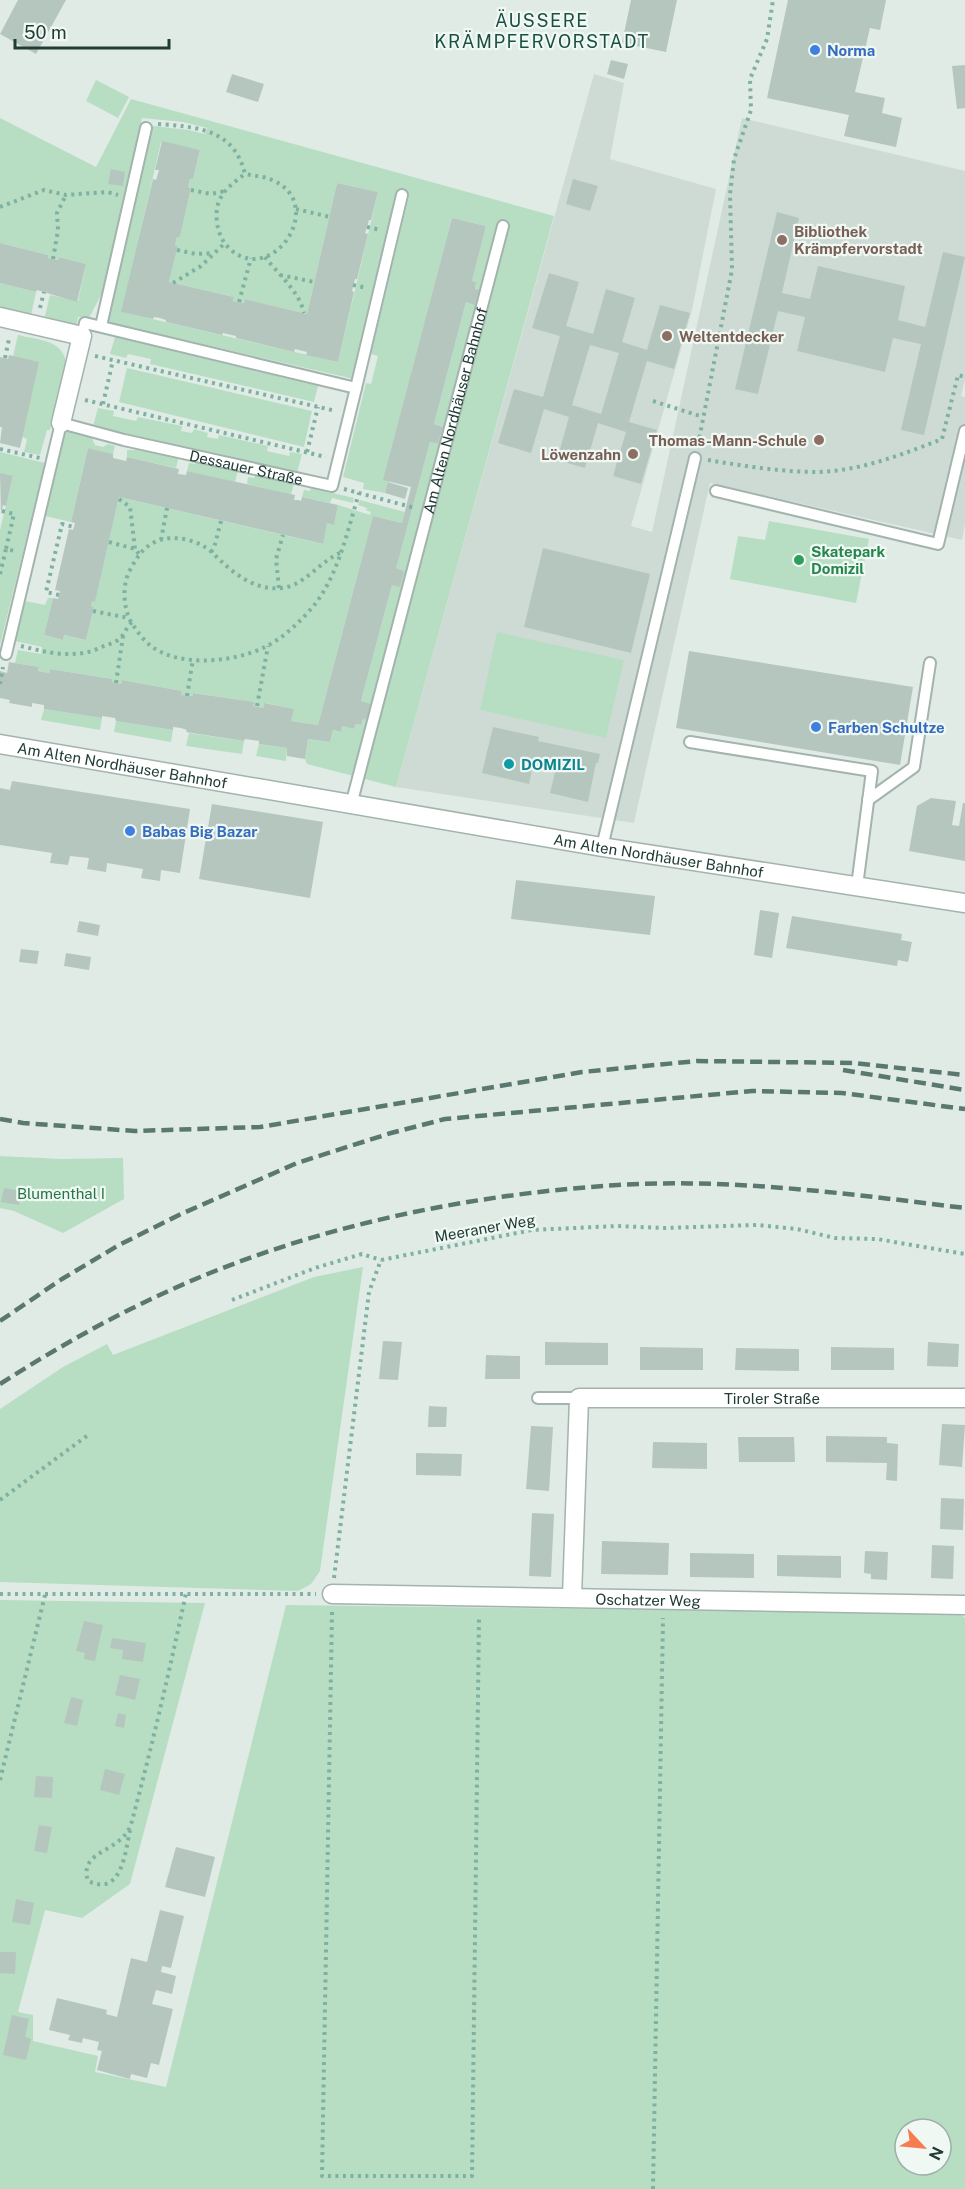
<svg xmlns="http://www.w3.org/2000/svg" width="965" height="2189" viewBox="0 0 965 2189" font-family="'Public Sans',sans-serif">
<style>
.built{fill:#cedbd5}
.green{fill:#b7dec2;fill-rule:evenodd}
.building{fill:#b5c6bf;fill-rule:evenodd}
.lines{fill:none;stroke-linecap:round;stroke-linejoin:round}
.lane-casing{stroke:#a3b3ad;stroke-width:14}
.street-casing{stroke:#a3b3ad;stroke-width:21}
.path{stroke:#7fb1a2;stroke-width:4;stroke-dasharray:3 4.5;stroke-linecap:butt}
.lane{stroke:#fff;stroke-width:10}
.street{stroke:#fff;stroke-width:18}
.rail{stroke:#5a7870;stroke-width:4.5;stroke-dasharray:12 6;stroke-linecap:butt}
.shop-dot{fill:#3f7fe0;stroke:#f0f8f4;stroke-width:2}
.education-dot{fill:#8d6e63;stroke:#f0f8f4;stroke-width:2}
.leisure-dot{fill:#2e9e5b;stroke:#f0f8f4;stroke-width:2}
.culture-dot{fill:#0f9aa8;stroke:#f0f8f4;stroke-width:2}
.labels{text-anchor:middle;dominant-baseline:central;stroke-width:4.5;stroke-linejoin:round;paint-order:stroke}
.shop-label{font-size:15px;font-weight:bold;fill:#366cbe;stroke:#f0f8f4;text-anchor:start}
.education-label{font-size:15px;font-weight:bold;fill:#785e54;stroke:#f0f8f4;text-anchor:start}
.street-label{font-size:15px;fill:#203c35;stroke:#f0f8f4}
.leisure-label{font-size:15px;font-weight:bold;fill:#27864d;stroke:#f0f8f4;text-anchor:start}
.culture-label{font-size:15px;font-weight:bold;fill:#0d838f;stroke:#f0f8f4;text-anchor:start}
.park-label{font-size:15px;fill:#287547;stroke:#f0f8f4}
.quarter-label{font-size:18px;letter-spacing:1.5px;fill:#1b4f43;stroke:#f0f8f4}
</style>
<rect width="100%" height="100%" fill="#e0ebe6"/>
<path class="built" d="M 594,74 L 624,83 L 610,159 L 716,189 L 692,310 L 631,526 L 652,532 L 742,118 L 965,171 L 965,380 L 961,396 L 965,397 L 965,524 L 962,540 L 710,483 L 634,823 L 396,787 Z"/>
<path class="green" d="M 96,80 L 129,97 L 118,118 L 86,101 Z
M 131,99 L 554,216 L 396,787 L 307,764 L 305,759 L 308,739 L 330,742 L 333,730 L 340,732 L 342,726 L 354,729 L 356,724 L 361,725 L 363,719 L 366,720 L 370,704 L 361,701 L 392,585 L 404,571 L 396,568 L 430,442 L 438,444 L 443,427 L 434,424 L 466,302 L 475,304 L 479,290 L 475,289 L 476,282 L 472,281 L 486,226 L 452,218 L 384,479 L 389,481 L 385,493 L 363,489 L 364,483 L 343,477 L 366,383 L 371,384 L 378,356 L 371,354 L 409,196 L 397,193 L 354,379 L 107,322 L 153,126 L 189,130 L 205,134 L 207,128 L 183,122 L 142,118 L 103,291 L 89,318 L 78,317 L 76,327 L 44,320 L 50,295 L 78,301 L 86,264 L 59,257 L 58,260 L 48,258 L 48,255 L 0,243 L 0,118 L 96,167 ZM 161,142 L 200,150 L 193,179 L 190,179 L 188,187 L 191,188 L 180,237 L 177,237 L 175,245 L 178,246 L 169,282 L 234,297 L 233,301 L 244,303 L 245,299 L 307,314 L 337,183 L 378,192 L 338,362 L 122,312 Z
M 0,283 L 36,292 L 31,315 L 0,309 Z
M 18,335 C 37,340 62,339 66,362 L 50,430 L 47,430 L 40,455 L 24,452 L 27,439 L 22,437 L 13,356 Z
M 115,337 L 318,386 L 314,402 L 150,364 L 151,359 L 128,354 L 126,358 L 110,354 Z
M 127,368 L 312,411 L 304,447 L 119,402 Z
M 98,408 L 114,411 L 113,416 L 136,421 L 138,417 L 182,426 L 181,431 L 192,433 L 194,429 L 208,433 L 207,437 L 218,439 L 219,435 L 268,446 L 267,451 L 289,456 L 290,452 L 302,454 L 297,473 L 93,426 Z
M 65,430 L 91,436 L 95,445 L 103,447 L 108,444 L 115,446 L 113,454 L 88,448 L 71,522 L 45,516 Z
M 136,447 L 179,456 L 176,468 L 127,457 L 127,450 L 135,450 Z
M 0,452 L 45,463 L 0,645 L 0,530 L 13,477 L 0,473 Z
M 196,460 L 238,470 L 235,482 L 187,471 L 189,463 L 195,464 Z
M 256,474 L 294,484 L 291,495 L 247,484 L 248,477 L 254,478 Z
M 311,488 L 354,498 L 353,503 L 332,498 L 330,503 L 302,497 L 304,490 L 310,491 Z
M 119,497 L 322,544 L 327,523 L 334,524 L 338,505 L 370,515 L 371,512 L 366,510 L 367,508 L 358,505 L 360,500 L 405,512 L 402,523 L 373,516 L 318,725 L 291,721 L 293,709 L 265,703 L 264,708 L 253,706 L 253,702 L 194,693 L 193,696 L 181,695 L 182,691 L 122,680 L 121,684 L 112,682 L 112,679 L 50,669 L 49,673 L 38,671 L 39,667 L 15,663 L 18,650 L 41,654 L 42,647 L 15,641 L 25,601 L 45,605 L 48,598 L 53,598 L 44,635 L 63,640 L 64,635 L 86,640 L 94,607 L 91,606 L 92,601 L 95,601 Z
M 769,521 L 869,539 L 856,603 L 730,579 L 738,536 L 765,540 Z
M 497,632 L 624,660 L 606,738 L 480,710 Z
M 44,709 L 102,718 L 100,730 L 41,720 Z
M 116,721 L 173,730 L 171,742 L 114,732 Z
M 189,733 L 244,741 L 242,754 L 186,746 Z
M 259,744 L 287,748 L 286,761 L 256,756 Z
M 0,1156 L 62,1159 L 123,1158 L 124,1199 L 63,1233 L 14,1211 L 0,1208 Z
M 363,1267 L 320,1571 L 311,1584 L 298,1591 L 0,1582 L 0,1409 L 63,1367 L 107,1344 L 113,1355 L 314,1277 Z
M 0,1600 L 205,1603 L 130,1884 L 82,1918 L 45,1910 L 18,2012 L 33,2015 L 33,2041 L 98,2056 L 95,2072 L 166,2087 L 286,1605 L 961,1614 L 965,1618 L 965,2189 L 0,2189 ZM 905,2129 L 941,2129 L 941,2165 L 905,2165 Z"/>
<path class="building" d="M 18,0 L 66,0 L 36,54 L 0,34 Z
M 631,0 L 677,0 L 666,52 L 622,43 Z
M 788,0 L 886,0 L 880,30 L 870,28 L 855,92 L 885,98 L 882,113 L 902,118 L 896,147 L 844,136 L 849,115 L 767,98 Z
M 611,60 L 628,64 L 624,79 L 607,74 Z
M 965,65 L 965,108 L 957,109 L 952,66 Z
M 232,74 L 264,84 L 258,102 L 226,92 Z
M 162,141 L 200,150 L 193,179 L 190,179 L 188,187 L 191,188 L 180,237 L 177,237 L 175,245 L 178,246 L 169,282 L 234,297 L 233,301 L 244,303 L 245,299 L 307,314 L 337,183 L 378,192 L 371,220 L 369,220 L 367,227 L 365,233 L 368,234 L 357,279 L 355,279 L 352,291 L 354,292 L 338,362 L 306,355 L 307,352 L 295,349 L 294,352 L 236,338 L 236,336 L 223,333 L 222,335 L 166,322 L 166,320 L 160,318 L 154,317 L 153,319 L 121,312 L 153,179 L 156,180 L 159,170 L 155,170 Z
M 111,169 L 125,172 L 123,186 L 108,184 Z
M 573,179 L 598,186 L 590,211 L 566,204 Z
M 777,212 L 799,218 L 782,293 L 810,299 L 818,266 L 905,286 L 898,320 L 925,327 L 943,252 L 965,257 L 924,435 L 901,430 L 921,344 L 893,338 L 885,372 L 797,351 L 805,317 L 778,311 L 758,394 L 735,389 Z
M 452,218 L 486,226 L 472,281 L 476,282 L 475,289 L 479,290 L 475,305 L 466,302 L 434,424 L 443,427 L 438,444 L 430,442 L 397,565 L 396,568 L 404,571 L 400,587 L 392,585 L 361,701 L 371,704 L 366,720 L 363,719 L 361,725 L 356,724 L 354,729 L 342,726 L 341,732 L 333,730 L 330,742 L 308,739 L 305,759 L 287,756 L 287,748 L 259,744 L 259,741 L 245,739 L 244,741 L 186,732 L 187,730 L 181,728 L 173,727 L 173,730 L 116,721 L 115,718 L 102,716 L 102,718 L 44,709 L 44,705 L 32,703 L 32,707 L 9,703 L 10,700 L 0,698 L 0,671 L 7,673 L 9,662 L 39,667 L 38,671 L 49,673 L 50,669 L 112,679 L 112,682 L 121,684 L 122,680 L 182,691 L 181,695 L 193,696 L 193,693 L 254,702 L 253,706 L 264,708 L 264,703 L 294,709 L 291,721 L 318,725 L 373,516 L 402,523 L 411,487 L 383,480 Z
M 0,243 L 48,255 L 48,258 L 58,260 L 59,257 L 86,264 L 77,302 L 37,290 L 36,292 L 0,283 Z
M 549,273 L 579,282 L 566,326 L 593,334 L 606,289 L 635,298 L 622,342 L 647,350 L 660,305 L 690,313 L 674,369 L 647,361 L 629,422 L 657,430 L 641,484 L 613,476 L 626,432 L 598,423 L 585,468 L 557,460 L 569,417 L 544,409 L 531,453 L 498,443 L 514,389 L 543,397 L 560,336 L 532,328 ZM 590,345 L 619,353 L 601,414 L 572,405 Z
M 9,355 L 39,362 L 20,448 L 0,443 L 2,427 L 0,427 L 0,357 L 8,359 Z
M 88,448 L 113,454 L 113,458 L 126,461 L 127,457 L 179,469 L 178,474 L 186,475 L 187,471 L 295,495 L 294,500 L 298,500 L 301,501 L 302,497 L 338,505 L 334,525 L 327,523 L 323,544 L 119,497 L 95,602 L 92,601 L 91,606 L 94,607 L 86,640 L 64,635 L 63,640 L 44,635 L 53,598 L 58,599 L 60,591 L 55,590 L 69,529 L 73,530 L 74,527 L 75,523 L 71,522 Z
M 0,473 L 13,476 L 6,506 L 3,505 L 1,514 Z
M 388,482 L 408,488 L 405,499 L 385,493 Z
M 543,548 L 650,574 L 631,653 L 524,627 Z
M 689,651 L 913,687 L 900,765 L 676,728 Z
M 493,727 L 539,737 L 538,741 L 600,754 L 598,763 L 596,763 L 588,802 L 550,793 L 557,764 L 534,760 L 529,784 L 482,773 Z
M 12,781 L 190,809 L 180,873 L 161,870 L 160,881 L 141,878 L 143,869 L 107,863 L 106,872 L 87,869 L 89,858 L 70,856 L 68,865 L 50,863 L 52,853 L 0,845 L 0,788 L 10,790 Z
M 931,798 L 956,801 L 952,825 L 959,826 L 963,803 L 965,803 L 965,861 L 909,851 L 917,806 Z
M 212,804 L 323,822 L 310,898 L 199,879 Z
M 516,880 L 655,896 L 650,935 L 511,919 Z
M 760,910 L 779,913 L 772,958 L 754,955 Z
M 792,916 L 902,934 L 901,940 L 912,942 L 908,962 L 898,960 L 897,966 L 786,948 Z
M 79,921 L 100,925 L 98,936 L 77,932 Z
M 21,949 L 39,951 L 37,964 L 19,962 Z
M 66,953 L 91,957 L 89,970 L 64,966 Z
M 4,1188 L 22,1191 L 19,1205 L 1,1202 Z
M 383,1341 L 402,1342 L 398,1380 L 379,1379 Z
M 545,1342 L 608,1343 L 608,1365 L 545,1365 Z
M 928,1342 L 959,1344 L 958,1367 L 927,1366 Z
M 640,1347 L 703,1348 L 703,1370 L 640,1370 Z
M 831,1347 L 894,1348 L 894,1370 L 831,1370 Z
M 736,1348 L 799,1349 L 799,1371 L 735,1370 Z
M 486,1355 L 520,1356 L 520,1379 L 485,1379 Z
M 429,1406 L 447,1407 L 446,1427 L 428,1427 Z
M 942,1424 L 965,1425 L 962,1467 L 939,1465 Z
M 531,1426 L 553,1427 L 549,1491 L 526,1489 Z
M 826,1436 L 887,1437 L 887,1443 L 898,1444 L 897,1481 L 886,1480 L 887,1463 L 826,1462 Z
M 738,1437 L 794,1437 L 795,1462 L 739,1462 Z
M 653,1442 L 707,1443 L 707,1469 L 652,1468 Z
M 416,1453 L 462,1454 L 461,1476 L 416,1475 Z
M 941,1498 L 964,1499 L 963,1530 L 940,1529 Z
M 532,1513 L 554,1514 L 551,1577 L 529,1576 Z
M 602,1541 L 669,1543 L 668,1575 L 601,1574 Z
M 932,1545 L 954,1546 L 953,1579 L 931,1578 Z
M 865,1551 L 888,1552 L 887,1580 L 871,1579 L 871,1574 L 864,1573 Z
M 690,1553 L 754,1554 L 754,1578 L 690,1577 Z
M 777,1555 L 841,1556 L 841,1578 L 777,1576 Z
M 84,1621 L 103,1625 L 95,1661 L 84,1659 L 85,1653 L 76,1651 Z
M 112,1638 L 146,1643 L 143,1662 L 122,1659 L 123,1650 L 110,1648 Z
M 120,1675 L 140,1679 L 135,1700 L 115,1695 Z
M 71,1697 L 83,1700 L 77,1726 L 64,1723 Z
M 118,1713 L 126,1715 L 124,1728 L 115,1726 Z
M 105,1769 L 125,1774 L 119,1795 L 100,1790 Z
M 36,1776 L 53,1777 L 52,1798 L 34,1797 Z
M 39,1825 L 52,1827 L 47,1853 L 34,1851 Z
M 176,1847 L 215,1857 L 205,1897 L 165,1887 Z
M 16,1899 L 34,1903 L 30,1925 L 12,1922 Z
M 160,1910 L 184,1916 L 171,1968 L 162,1966 L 161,1972 L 176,1976 L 172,1994 L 156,1990 L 152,2004 L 173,2009 L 159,2065 L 151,2063 L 147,2078 L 131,2074 L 130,2079 L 97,2070 L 102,2051 L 97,2050 L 99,2042 L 83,2038 L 82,2043 L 68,2040 L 70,2035 L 49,2030 L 57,1998 L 107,2010 L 106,2014 L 117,2017 L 131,1958 L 147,1962 Z
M 0,1952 L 16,1952 L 15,1974 L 0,1973 Z
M 12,2015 L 29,2019 L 25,2037 L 31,2039 L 26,2060 L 3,2055 Z"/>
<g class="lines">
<g class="lane-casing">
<g id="lane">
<path d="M 101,326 L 146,128"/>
<path d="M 356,388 L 402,195"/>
<path d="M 716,491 L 938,544 L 965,431"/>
<path id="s1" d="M 6,654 L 61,423 L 124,440 L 332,486 L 356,388 L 85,323 L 82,336"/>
<path d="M 690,742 L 872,771 L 857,886"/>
<path d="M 868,800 L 914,767 L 930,663"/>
<path id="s2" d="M 351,805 L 503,226"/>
<path d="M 602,847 L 695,458"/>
<path d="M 538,1398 L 579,1398"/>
</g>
</g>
<g class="street-casing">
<g id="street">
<path d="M 0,317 L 82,336 L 61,423"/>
<path id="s3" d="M 0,744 L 602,847 L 965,903"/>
<path id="s4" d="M 332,1594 L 965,1605"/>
<path id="s5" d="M 572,1597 L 579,1398 L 965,1398"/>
</g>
</g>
<path class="path" d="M 158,124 C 198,127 234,129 245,174 C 254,176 264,176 272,180 C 328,203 274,286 231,250 C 223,243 218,233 217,222 C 214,198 226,188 245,174
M 191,190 L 211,194 L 225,191
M 0,207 L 44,190 L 66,195 L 107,192 L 118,195
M 296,209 L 330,217
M 367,227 L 381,230
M 177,250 L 196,254 L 214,253
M 265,257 C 278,274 299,291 304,313
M 53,259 L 58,230 L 57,213 L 66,195
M 280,275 L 314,282
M 173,283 L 201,266 L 224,244
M 353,285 L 367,288
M 239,302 L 251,258
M 40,308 L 44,292
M 95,356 L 336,411
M 5,358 L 9,339
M 85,400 L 326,457
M 653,401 L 703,417
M 103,404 L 113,360
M 698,445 L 732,270 L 730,195 L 734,159 L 751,110 L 750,79 L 767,39 L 773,0
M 0,449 L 40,458
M 307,452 L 318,407
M 708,460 C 744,466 781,472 818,472 C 860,471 904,454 942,439 L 958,375 L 965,377
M 344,489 L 415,508
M 119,499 L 130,507 L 135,549
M 2,511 L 14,514 L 6,549
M 161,540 L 167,508
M 109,542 L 135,549 L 139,554
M 211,552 L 214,548 L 221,521
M 340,553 C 321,561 307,582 287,587 C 262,593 239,578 222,562 C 217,558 211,550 205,547 C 192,539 172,535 157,541 C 143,547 137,557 130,570 C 122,584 123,608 131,622 C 137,631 143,640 151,646 C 180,668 235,662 265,647 C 284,638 303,619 316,603 C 339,572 348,529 359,493
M 0,574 L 6,549 L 15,551
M 279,588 L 276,559 L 283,535
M 59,595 L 46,592 L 62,524 L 74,527
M 93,611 L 129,618
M 21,646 C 49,653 77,660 104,646 C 110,644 117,642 121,637 C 126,633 126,627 132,622
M 116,683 L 123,636
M 0,684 L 3,667
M 187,696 L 193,659
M 257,706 L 268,646
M 232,1300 L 315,1268 L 362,1254 L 381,1260
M 0,1500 L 88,1435
M 334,1578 L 369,1292 L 381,1260 L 532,1230 L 617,1226 L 663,1228 L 757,1225 L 797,1229 L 835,1238 L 877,1239 L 965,1254
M 0,1594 L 316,1594
M 332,1612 L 322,2176 L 472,2176 L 479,1616
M 0,1780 L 45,1595
M 130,1830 C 125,1853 122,1897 88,1881 C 78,1848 124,1854 132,1821 C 152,1746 170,1669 186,1593
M 653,2189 L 663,1618"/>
<use href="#lane" class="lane"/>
<use href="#street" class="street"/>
<path class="rail" d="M 843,1070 L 965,1090
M 0,1119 L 23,1123 L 135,1131 L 260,1127 L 582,1072 L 697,1061 L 853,1063 L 965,1075
M 0,1321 L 62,1279 L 119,1245 L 181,1214 L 297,1163 L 391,1133 L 445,1119 L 752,1091 L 842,1093 L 965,1109
M 0,1384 C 47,1354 95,1326 145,1302 C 290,1231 457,1195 618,1185 C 734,1178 850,1194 965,1208"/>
</g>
<g class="shop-dot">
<circle cx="815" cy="50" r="6"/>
<circle cx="816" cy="727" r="6"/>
<circle cx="130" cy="831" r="6"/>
</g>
<g class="education-dot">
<circle cx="782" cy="240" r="6"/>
<circle cx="667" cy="336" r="6"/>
<circle cx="819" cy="440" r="6"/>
<circle cx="633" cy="454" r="6"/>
</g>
<circle class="leisure-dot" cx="799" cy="560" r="6"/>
<circle class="culture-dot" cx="509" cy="764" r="6"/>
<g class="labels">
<g class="shop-label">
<text x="827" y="50">Norma</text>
<text x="828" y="727">Farben Schultze</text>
<text x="142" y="831">Babas Big Bazar</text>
</g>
<g class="education-label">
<text x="794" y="231">Bibliothek<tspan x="794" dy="17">Krämpfervorstadt</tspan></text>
<text x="679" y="336">Weltentdecker</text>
<text x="807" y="440" text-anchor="end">Thomas-Mann-Schule</text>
<text x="621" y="454" text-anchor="end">Löwenzahn</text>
</g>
<g class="street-label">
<text stroke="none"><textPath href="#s2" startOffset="408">Am Alten Nordhäuser Bahnhof</textPath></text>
<text stroke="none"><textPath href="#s1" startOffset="428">Dessauer Straße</textPath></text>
<text stroke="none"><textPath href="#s3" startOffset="124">Am Alten Nordhäuser Bahnhof</textPath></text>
<text stroke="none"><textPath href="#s3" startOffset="668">Am Alten Nordhäuser Bahnhof</textPath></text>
<text transform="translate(485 1228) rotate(-10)">Meeraner Weg</text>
<text stroke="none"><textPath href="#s5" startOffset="392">Tiroler Straße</textPath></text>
<text stroke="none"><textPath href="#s4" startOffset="316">Oschatzer Weg</textPath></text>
</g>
<g class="leisure-label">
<text x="811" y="551">Skatepark<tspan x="811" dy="17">Domizil</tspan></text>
</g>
<g class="culture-label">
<text x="521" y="764">DOMIZIL</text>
</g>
<g class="park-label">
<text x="61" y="1193">Blumenthal I</text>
</g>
<g class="quarter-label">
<text x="542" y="20">ÄUSSERE<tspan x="542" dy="21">KRÄMPFERVORSTADT</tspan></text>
</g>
</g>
<g transform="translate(923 2147) rotate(116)"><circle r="28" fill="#f0f8f4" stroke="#9dada8" stroke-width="1.5"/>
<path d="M0-4.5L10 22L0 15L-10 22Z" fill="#f87c51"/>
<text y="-9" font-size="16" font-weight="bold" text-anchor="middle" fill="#203c35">N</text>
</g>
<path d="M15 39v9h154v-9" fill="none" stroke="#203c35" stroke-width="3"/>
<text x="24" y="39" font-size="18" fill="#203c35" stroke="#f0f8f4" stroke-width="4.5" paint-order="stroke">50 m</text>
</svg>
